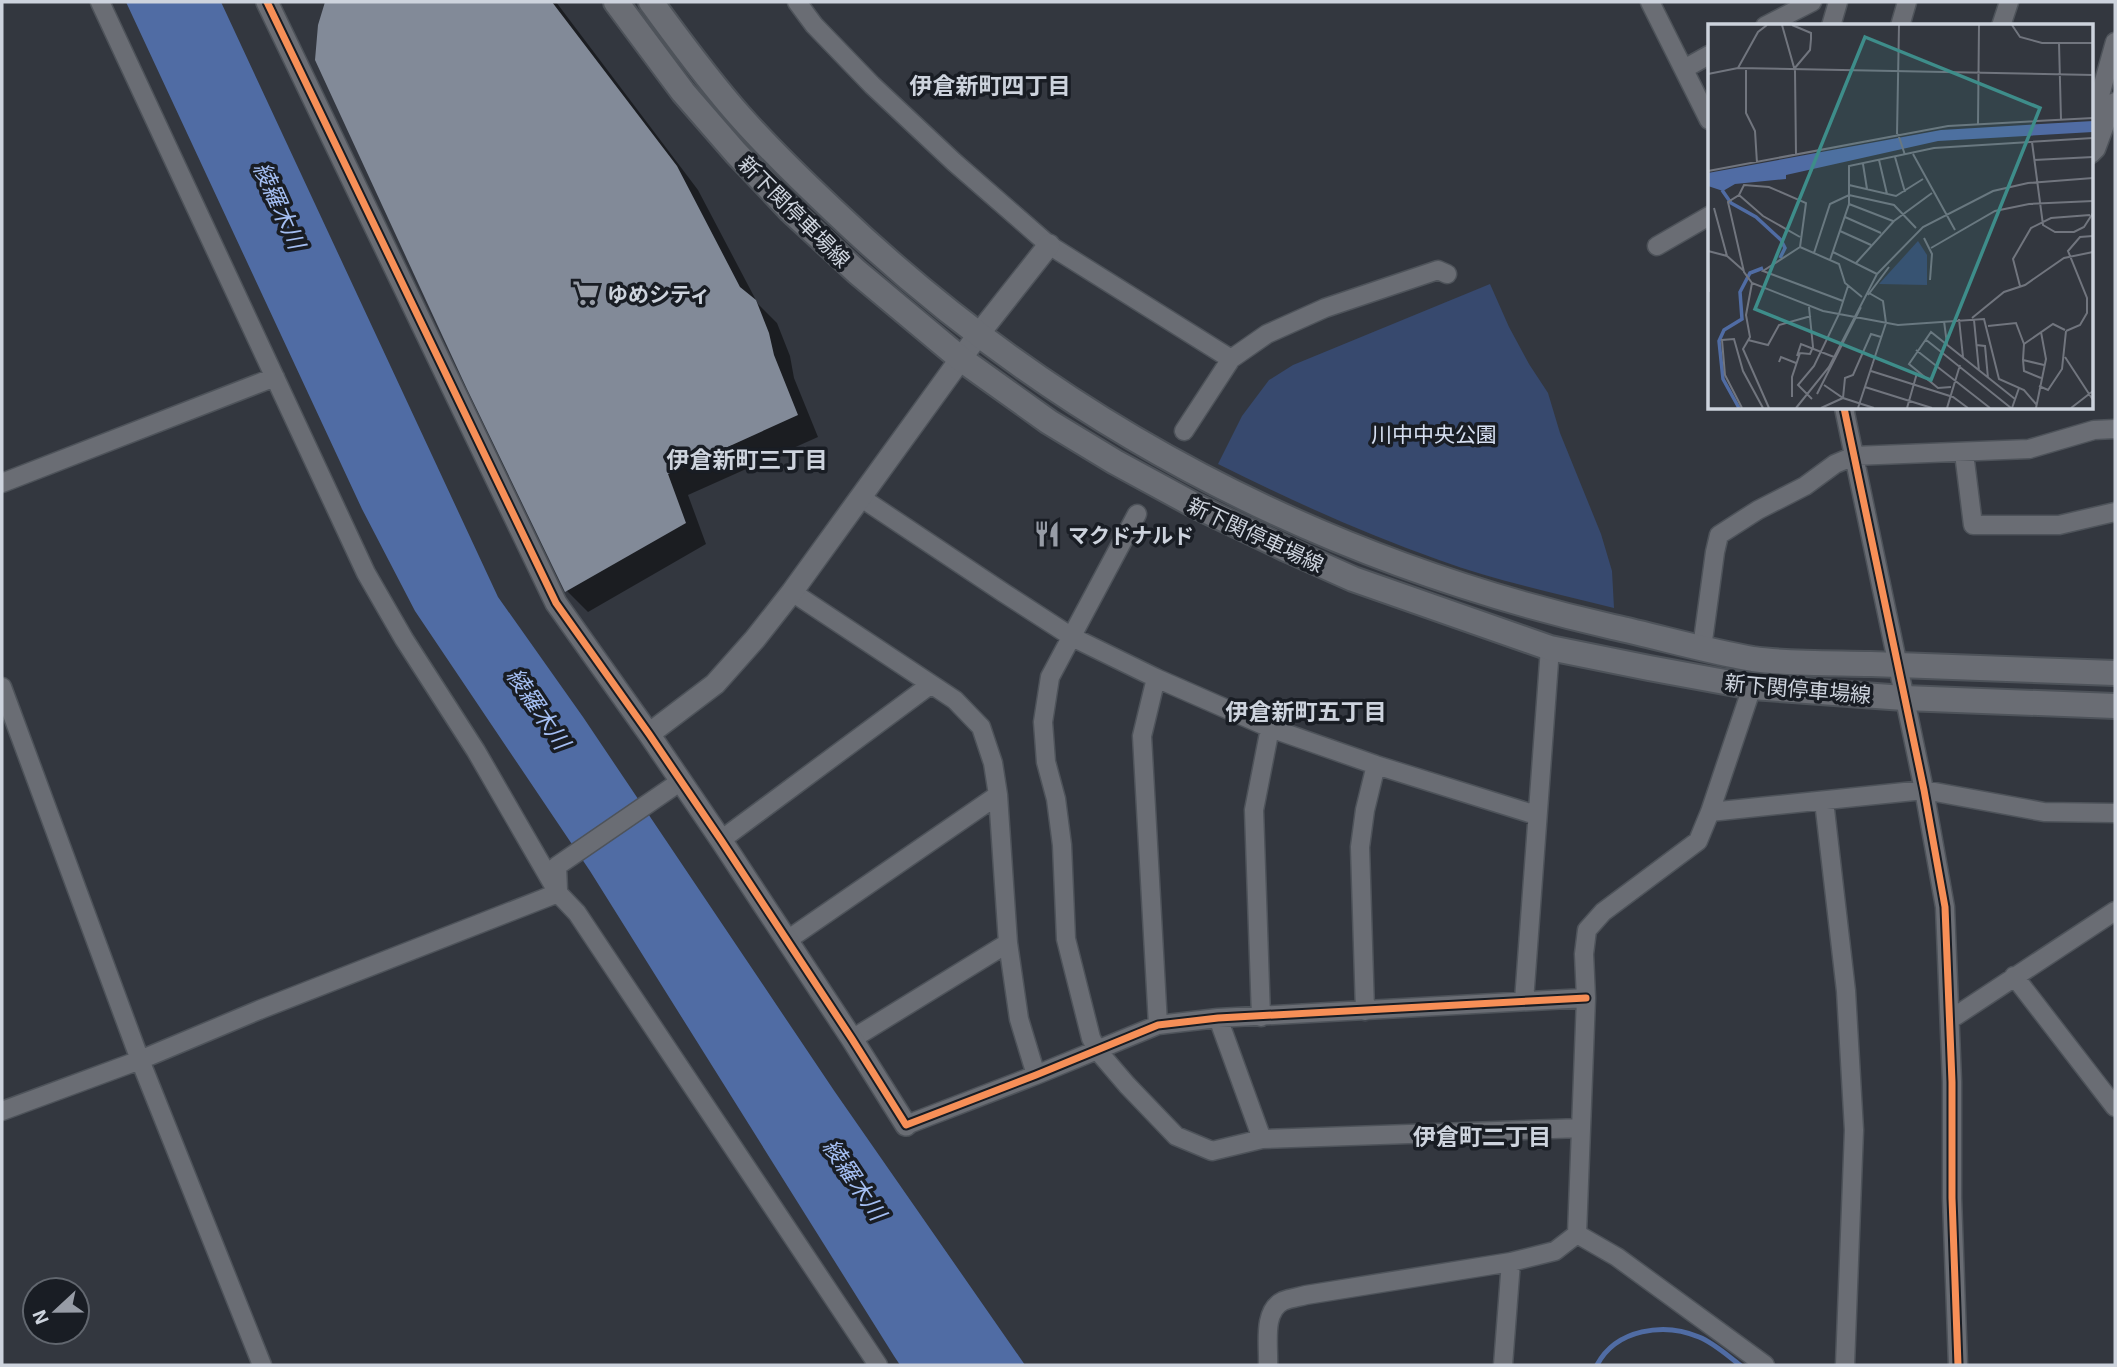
<svg xmlns="http://www.w3.org/2000/svg" width="2117" height="1367" viewBox="0 0 2117 1367" font-family="'Exo 2','Noto Sans JP',sans-serif">
<style>
.green{fill:#37496e}
.water{fill:#506ca4}
.shadow{fill:#0007}
.lines{fill:none;stroke-linecap:round;stroke-linejoin:round}
.stream{stroke:#506ca4;stroke-width:5}
.building{fill:#828a98}
.minor-casing{stroke:#4e535a;stroke-width:21}
.tertiary-casing{stroke:#4e535a;stroke-width:24}
.secondary-casing{stroke:#4e535a;stroke-width:28}
.minor{stroke:#6a6d74;stroke-width:18}
.tertiary{stroke:#6a6d74;stroke-width:21}
.secondary{stroke:#6a6d74;stroke-width:24}
.cycleway-casing{stroke:#191d24;stroke-width:11}
.cycleway{stroke:#f78f57;stroke-width:7}
.labels{text-anchor:middle;dominant-baseline:central;stroke-width:7;stroke-linejoin:round;paint-order:stroke}
.street-label{font-size:21px;fill:#cdd3dd;stroke:#191d24}
.poi-label{font-size:21px;font-weight:bold;fill:#cdd3dd;stroke:#191d24;text-anchor:start}
.park-label{font-size:21px;fill:#d7e0f2;stroke:#191d24}
.neighbourhood-label{font-size:23px;font-weight:bold;fill:#cdd3dd;stroke:#191d24}
.water-label{font-size:23px;font-style:italic;fill:#a4bef2;stroke:#191d24}
.inset-river{fill:none;stroke:#506ca4;stroke-width:3.5}
.inset-road{fill:none;stroke:#71757e;stroke-width:2}
.view{fill:#3e8d8a;fill-opacity:0.15;stroke:#3e8d8a;stroke-width:3.5}
.inset-edge{fill:none;stroke:#cdd3dd;stroke-width:3.5}
</style>
<rect width="100%" height="100%" fill="#33373f"/>
<path class="green" d="M 1490,284 L 1509,327 L 1529,364 L 1548,393 L 1560,433 L 1601,534 L 1612,571 L 1614,608 C 1556,593 1496,581 1439,560 C 1363,533 1290,500 1218,464 L 1242,416 L 1269,380 L 1293,365 Z"/>
<path class="water" d="M 126,2 L 221,2 L 498,597 L 583,717 L 835,1092 L 1025,1365 L 900,1365 L 894,1356 L 590,871 L 415,611 L 362,509 Z"/>
<path class="shadow" d="M 327,2 L 556,2 L 698,190 L 758,304 L 777,323 L 790,356 L 794,378 L 818,437 L 688,495 L 706,544 L 588,612 L 567,591 L 319,25 Z"/>
<g class="lines">
<path class="stream" d="M 1597,1365 C 1616,1329 1664,1322 1699,1337 C 1714,1343 1728,1356 1740,1365"/>
</g>
<path class="building" d="M 325,2 L 552,2 L 677,166 L 740,287 L 756,300 L 769,333 L 774,355 L 798,415 L 668,474 L 686,523 L 565,592 L 467,389 L 315,60 L 318,25 Z"/>
<g class="lines">
<g class="minor-casing">
<path id="minor" d="M 100,2 L 366,573 L 404,639 L 476,751 L 558,893 L 577,913 L 878,1365
M 797,2 L 814,25 L 872,85 L 954,162 L 1049,245 L 1231,359
M 1650,2 L 1709,120
M 1765,26 L 1812,2
M 1831,26 L 1838,2
M 1900,26 L 1907,2
M 2001,26 L 2009,2
M 1684,69 L 1709,55
M 2091,127 L 2115,42
M 2091,154 L 2096,149 L 2113,103 L 2115,102
M 1657,246 L 1709,216
M 1844,408 L 1924,790 L 1945,907 L 1952,1082 L 1952,1198 L 1958,1365
M 1184,431 L 1231,359 L 1267,334 L 1325,308 L 1438,270 L 1447,274
M 1964,453 L 1973,525 L 2059,525 L 2115,512
M 2,483 L 275,377
M 860,497 L 1004,593 L 1072,637 L 1156,678 L 1270,728 L 1376,765 L 1536,815
M 1137,514 L 1050,677 L 1043,722 L 1046,762 L 1056,799 L 1062,845 L 1066,939 L 1091,1038 L 1097,1050 L 1127,1085 L 1176,1136 L 1212,1151 L 1262,1139 L 1581,1128
M 792,592 L 955,700 L 981,727 L 993,763 L 998,795 L 1008,943 L 1019,1019 L 1036,1075
M 1702,648 L 1715,552 L 1719,535 L 1758,510 L 1805,486 L 1835,464 L 1854,456 L 2029,449 L 2094,430 L 2115,429
M 1156,678 L 1142,736 L 1158,1025
M 2,687 L 140,1060 L 262,1365
M 1824,801 L 1846,991 L 1854,1130 L 1845,1365
M 1710,812 L 1924,790 L 2044,812 L 2115,813
M 721,840 L 930,685
M 558,890 L 557,866 L 681,781
M 786,941 L 998,795
M 2014,976 L 2115,1107
M 1524,1001 L 1550,648
M 1365,1011 L 1360,847 L 1365,810 L 1376,765
M 1261,1017 L 1254,810 L 1270,728
M 1218,1018 L 1262,1139
M 1951,1019 L 2115,911
M 852,1039 L 1008,943
M 2,1111 L 140,1060 L 259,1010 L 558,893
M 906,1125 L 1036,1075 L 1158,1025 L 1218,1018 L 1586,998
M 1577,1234 L 1586,998 L 1584,954 L 1587,930 L 1603,912 L 1698,841 L 1710,812 L 1752,687
M 1577,1234 L 1617,1257 L 1765,1365
M 1268,1365 C 1269,1346 1262,1311 1283,1301 C 1290,1298 1299,1297 1306,1295 L 1511,1262 L 1555,1251 L 1577,1234
M 1503,1365 L 1511,1262"/>
</g>
<g class="tertiary-casing">
<path id="tertiary" d="M 267,2 L 556,603 L 649,734 L 721,840 L 852,1039 L 906,1125
M 649,734 L 715,684 L 755,639 L 792,592 L 978,335 L 1049,245"/>
</g>
<g class="secondary-casing">
<path id="secondary" d="M 616,2 L 683,92 L 736,153 L 791,211 L 857,272 L 961,359 L 1049,422 L 1115,462 L 1194,505 L 1286,549 L 1353,579 L 1550,648 L 1649,668 L 1752,687 L 1904,698 L 2115,706
M 651,2 C 679,40 707,79 739,115 C 769,149 801,180 834,211 C 1054,421 1316,559 1613,627 C 1659,637 1706,651 1753,659 C 1788,664 1834,663 1871,664 C 1952,667 2034,670 2115,673"/>
</g>
<use href="#minor" class="minor"/>
<use href="#tertiary" class="tertiary"/>
<use href="#secondary" class="secondary"/>
<g class="cycleway-casing">
<path id="cycleway" d="M 267,2 L 556,603 L 649,734 L 721,840 L 852,1039 L 906,1125 L 1036,1075 L 1158,1025 L 1218,1018 L 1586,998
M 1844,408 L 1924,790 L 1945,907 L 1952,1082 L 1952,1198 L 1958,1365"/>
</g>
<use href="#cycleway" class="cycleway"/>
</g>
<defs>
<g id="supermarket-bare" transform="scale(2.1)"><path d="M-6-5.5h2.5l.6 2H6L4.5 2H-2.5L-4.4-4H-6ZM-1.5 3.2a1.3 1.3 0 1 0 .1 0ZM3 3.2a1.3 1.3 0 1 0 .1 0Z" fill="#979ca6" stroke="#191d24" stroke-width="2.5" paint-order="stroke"/></g>
<g id="restaurant-bare" transform="scale(2.1)"><path d="M-5-6h1v4h1v-4h1v4h1v-4h1v5L-1.5 .5V6h-2V.5L-5-1ZM5-6V6H3V1.5H1.5Q1.5-4 5-6Z" fill="#979ca6" stroke="#191d24" stroke-width="2.5" paint-order="stroke"/></g>
</defs>
<g fill-rule="evenodd">
<use href="#supermarket-bare" x="586" y="293"/>
<use href="#restaurant-bare" x="1047" y="534"/>
</g>
<g class="labels">
<g class="street-label">
<text transform="translate(795 211) rotate(45)">新下関停車場線</text>
<text transform="translate(1256 534) rotate(25)">新下関停車場線</text>
<text transform="translate(1798 688) rotate(5)">新下関停車場線</text>
</g>
<g class="poi-label">
<text x="607" y="293">ゆめシティ</text>
<text x="1068" y="534">マクドナルド</text>
</g>
<g class="park-label">
<text x="1434" y="433">川中中央公園</text>
</g>
<g class="neighbourhood-label">
<text x="990" y="85">伊倉新町四丁目</text>
<text x="747" y="459">伊倉新町三丁目</text>
<text x="1306" y="711">伊倉新町五丁目</text>
<text x="1482" y="1136">伊倉町二丁目</text>
</g>
<g class="water-label">
<text transform="translate(280 205) rotate(66)">綾羅木川</text>
<text transform="translate(539 708) rotate(56)">綾羅木川</text>
<text transform="translate(855 1179) rotate(56)">綾羅木川</text>
</g>
</g>
<g transform="translate(1708 24)">
<rect width="385" height="385" fill="#33373f"/>
<path d="M 210,217 L 219,231 L 219,261 L 171,260 Z" fill="#37496e"/>
<path d="M 385,97 L 385,108 L 230,117 L 78,151 L 78,155 L 27,160 L 15,167 L 0,162 L 0,149 L 233,106 Z" fill="#506ca4"/>
<path class="inset-river" d="M 14,166 L 23,179 L 48,193 L 73,216 L 77,224 L 72,234M 31,384 L 15,355 L 11,317 L 16,306 L 34,295 L 32,268 L 42,249 L 55,244"/>
<path class="inset-road" d="M 74,1 L 87,47 L 88,131M 84,1 L 103,9 L 103,15 L 102,26 L 86,45M 304,1 L 312,13 L 334,19 L 385,19M 351,19 L 353,96M 30,44 L 50,8 L 59,1M 38,46 L 38,89 L 47,107 L 49,139M 0,50 L 30,44 L 385,51M 270,100 L 271,1M 189,110 L 191,1M 190,110 L 197,131M 324,118 L 335,201 L 347,208 L 366,208 L 376,203 L 385,189M 205,130 L 247,206M 187,133 L 197,168M 171,136 L 179,170M 326,136 L 385,133M 155,140 L 159,165M 0,147 L 240,102 L 385,94M 141,161 L 188,172 L 215,155M 31,171 L 55,192 L 92,213M 141,180 L 185,197M 6,184 L 19,232M 137,193 L 173,209M 132,207 L 163,221M 216,214 L 224,230 L 222,256M 92,223 L 98,179 L 61,163 L 36,161 L 31,171 L 20,178 L 36,248 L 44,259 L 115,287 L 190,301 L 276,295 L 291,355 L 316,366 L 328,380M 92,223 L 55,247 L 135,277M 92,223 L 131,240 L 137,259 L 154,273M 223,224 L 287,187 L 321,180 L 385,177M 0,227 L 19,232 L 36,247M 125,228 L 169,250M 106,229 L 122,180 L 141,171 L 186,181 L 208,204M 0,235 L 1,268M 122,236 L 141,180 L 141,142 L 226,124 L 385,114M 148,239 L 186,197 L 224,169M 44,259 L 38,291 L 42,313 L 35,325 L 61,384M 312,262 L 305,235 L 323,204 L 343,194 L 382,191M 160,271 L 181,243M 264,294 L 296,268 L 317,261 L 356,234 L 385,228M 251,295 L 255,333M 266,296 L 271,347M 236,297 L 239,320M 280,302 L 308,299 L 316,320 L 345,300 L 357,306M 358,307 L 372,301 L 379,289 L 379,274 L 360,227 L 372,213 L 385,212M 217,315 L 303,384M 40,316 L 60,321 L 71,301 L 103,292M 316,320 L 315,336 L 336,341M 268,321 L 277,322 L 280,354M 208,326 L 282,384M 89,332 L 93,320 L 126,333M 357,333 L 385,376M 315,336 L 316,347 L 333,354M 71,338 L 73,333 L 88,339M 163,347 L 245,373 L 260,384M 116,361 L 135,374 L 166,384M 331,362 L 340,366 L 354,345 L 358,307M 157,363 L 224,384M 243,363 L 230,364 L 201,340 L 223,308 L 307,375M 109,370 L 153,283M 84,373 L 84,353 L 92,329 L 102,330 L 105,323 L 101,283M 104,375 L 90,361 L 106,342 L 131,290 L 140,262M 34,384 L 17,351 L 14,316 L 26,315 L 35,347 L 55,384M 88,384 L 121,343 L 169,250 L 215,203 L 285,167 L 320,159 L 385,154M 113,384 L 135,374 L 137,354 L 145,351 L 163,310 L 173,313M 150,384 L 178,299 L 175,277 L 161,269M 199,384 L 209,349M 239,384 L 252,341M 304,384 L 311,364M 328,384 L 338,335 L 333,308M 363,384 L 385,367"/>
<path class="view" d="M 157,13 L 332,84 L 223,356 L 47,285 Z"/>
<rect width="385" height="385" class="inset-edge"/>
</g>
<rect width="2117" height="1367" fill="none" stroke="#cdd3dd" stroke-width="7"/>
<g transform="translate(56 1311) rotate(248)"><circle r="33" fill="#191d24" stroke="#61666e" stroke-width="2"/>
<path d="M0-5L12 26L0 18L-12 26Z" fill="#979ca6"/>
<text y="-10" font-size="19" font-weight="bold" text-anchor="middle" fill="#cdd3dd">N</text>
</g>
</svg>
